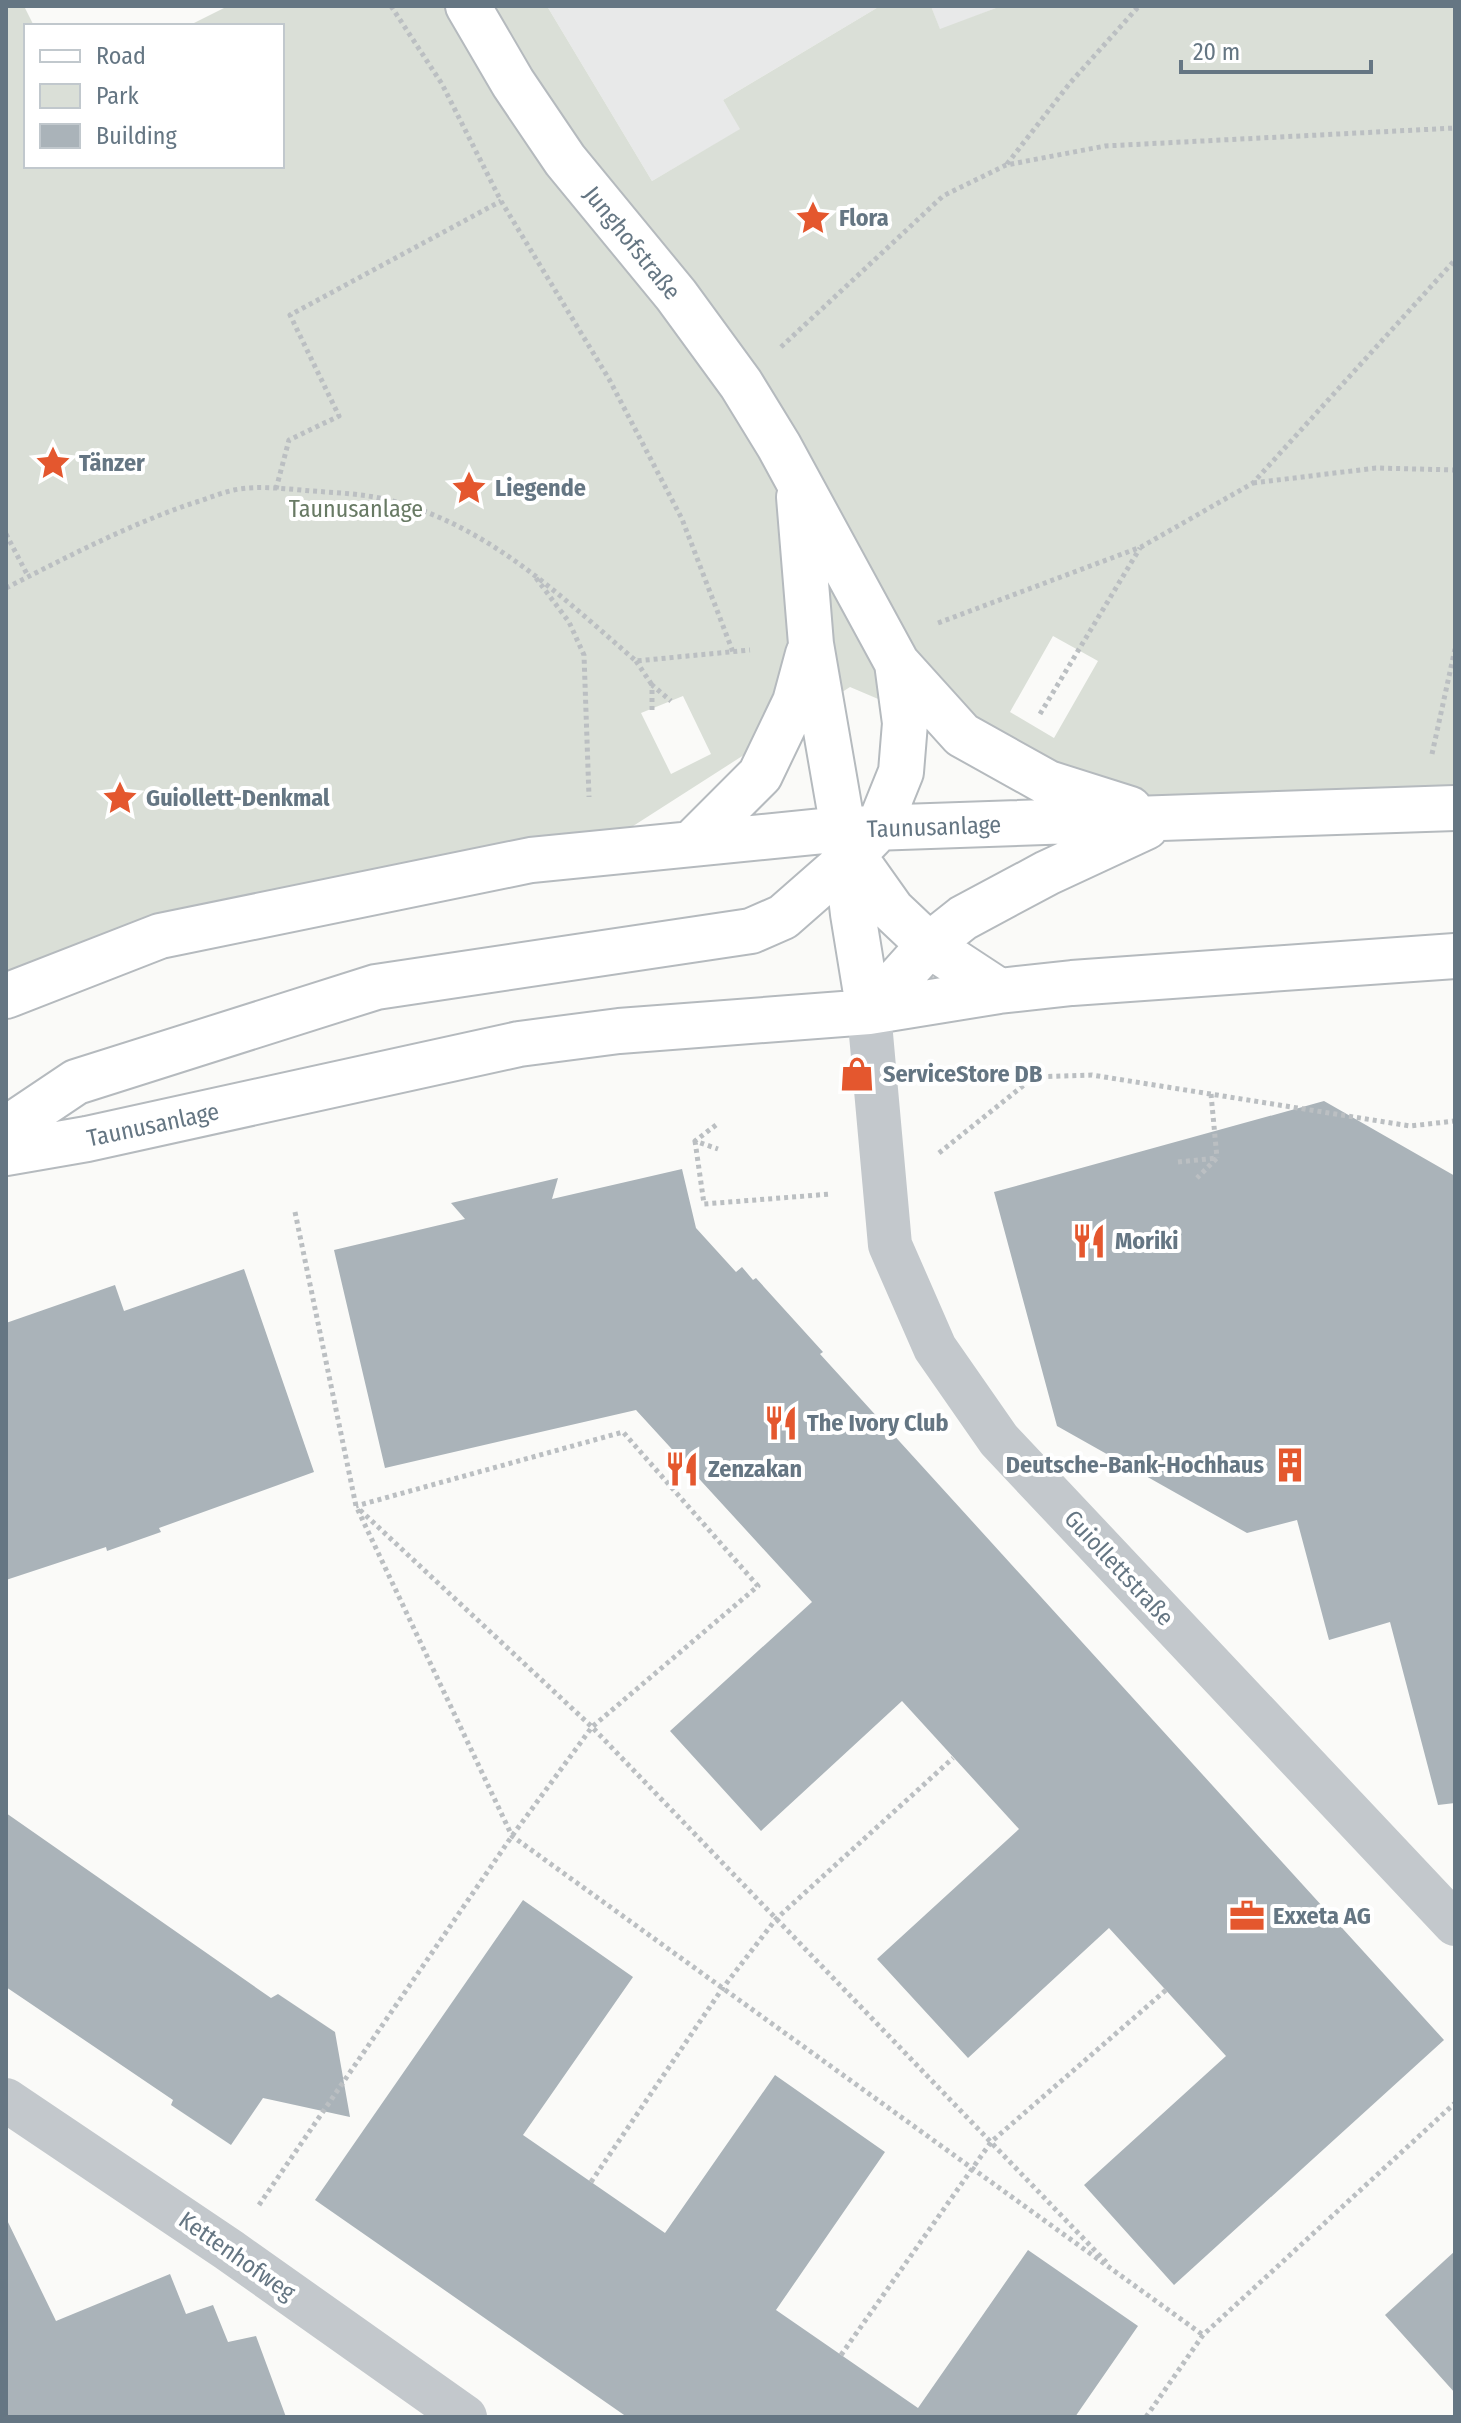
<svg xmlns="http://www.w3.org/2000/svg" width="1461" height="2423" viewBox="0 0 1461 2423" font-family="'Fira Sans Condensed',sans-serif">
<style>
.built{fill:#e8e9e9}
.green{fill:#dadfd7;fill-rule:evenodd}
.building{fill:#aab3b9}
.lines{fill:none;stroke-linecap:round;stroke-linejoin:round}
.major-casing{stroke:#b5babe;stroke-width:48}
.path{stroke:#bbbfc2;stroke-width:5;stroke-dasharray:4 4;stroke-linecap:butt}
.minor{stroke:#c3c8cc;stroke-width:44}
.major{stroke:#fff;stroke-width:44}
.labels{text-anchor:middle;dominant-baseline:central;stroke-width:8;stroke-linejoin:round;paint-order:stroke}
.poi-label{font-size:24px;font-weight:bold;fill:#657683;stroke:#fff;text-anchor:start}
.street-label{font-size:24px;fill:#657683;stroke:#fff}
.park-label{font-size:24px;fill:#687a64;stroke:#fff}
</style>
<rect width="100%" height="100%" fill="#fafaf8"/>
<path class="built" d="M 547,6 L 880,6 L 723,100 L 741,129 L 652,181 Z
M 931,6 L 1001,6 L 940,30 Z"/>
<path class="green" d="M 6,6 L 24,6 L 34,26 L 26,26 L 26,166 L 282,166 L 282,26 L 188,26 L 228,6 L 547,6 L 652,181 L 740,129 L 723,100 L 880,6 L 931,6 L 940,29 L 1001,6 L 1455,6 L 1455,806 L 1162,820 L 850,687 L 591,853 L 6,996 ZM 1053,636 L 1098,661 L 1054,738 L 1010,712 ZM 683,696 L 711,754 L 671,774 L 641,713 Z"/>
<path class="building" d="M 1324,1101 L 1455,1176 L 1455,1803 L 1438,1805 L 1390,1622 L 1329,1640 L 1297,1520 L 1247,1533 L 1057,1426 L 994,1192 Z
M 682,1169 L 696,1228 L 736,1272 L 742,1267 L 753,1280 L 756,1278 L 823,1352 L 820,1354 L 1444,2040 L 1174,2285 L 1084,2185 L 1226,2056 L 1109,1928 L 968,2058 L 877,1959 L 1019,1829 L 902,1701 L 761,1831 L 670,1731 L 812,1602 L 636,1410 L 385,1468 L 334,1250 L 465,1219 L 451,1203 L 558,1178 L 552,1199 Z
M 244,1269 L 314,1472 L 159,1528 L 161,1532 L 107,1551 L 106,1547 L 6,1580 L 6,1323 L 115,1285 L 124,1311 Z
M 6,1813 L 271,1998 L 278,1994 L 335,2032 L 350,2117 L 263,2098 L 231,2145 L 171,2105 L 173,2100 L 6,1987 Z
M 523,1900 L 633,1977 L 523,2135 L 665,2233 L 775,2075 L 885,2152 L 776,2310 L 918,2408 L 1028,2250 L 1138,2326 L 1075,2417 L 627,2417 L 315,2200 Z
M 6,2218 L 56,2321 L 170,2274 L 186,2314 L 213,2305 L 228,2342 L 256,2336 L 286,2417 L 6,2417 Z
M 1455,2251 L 1455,2393 L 1385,2315 Z"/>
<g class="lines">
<g class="major-casing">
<path id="major" d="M 799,497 L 811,644 L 843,829 L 853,914 L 869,1012
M 897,663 L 962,735 L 1048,783 L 1130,809
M 691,844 L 760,775 L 795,702 L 808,654
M 850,846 L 853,855 L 892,910 L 929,945 L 999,991
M 6,996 L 160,936 L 531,860 L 843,829 L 1455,808
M 869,1012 L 929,945 L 963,918 L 1047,873 L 1146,827
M 6,1129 L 76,1082 L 376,987 L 751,931 L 783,917 L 848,860 L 878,829 L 901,772 L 905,723 L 897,663 L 779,446 L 741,384 L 676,295 L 565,160 L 513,83 L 468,6
M 6,1153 L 87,1139 L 519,1044 L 619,1031 L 869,1012 L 999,991 L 1072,983 L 1455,956"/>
</g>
<path class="path" d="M 391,6 L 442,84 L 501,201 L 609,379 L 682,519 L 733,652
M 1007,164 L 1070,83 L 1139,6
M 781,347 L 943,196 L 1006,165 L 1105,146 L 1455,128
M 1253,483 L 1376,468 L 1455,470
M 276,489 L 289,440 L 339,416 L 290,315 L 501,201
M 6,534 L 28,576
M 536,578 L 569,622 L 584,655 L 589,797
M 6,588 C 67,557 128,525 193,503 C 207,499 220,493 234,490 C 258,485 287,489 312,491 C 340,493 369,494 396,502 C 491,528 563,598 636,661 L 750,650
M 938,623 L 1141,547 L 1253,483 L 1455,260
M 636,661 L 652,685
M 652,710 L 652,685 L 671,701
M 1040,714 L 1140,548
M 1432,754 L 1455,649
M 1211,1094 L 1217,1158
M 716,1125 L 695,1141 L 718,1149
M 695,1141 L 704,1204 L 831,1194
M 939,1153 L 1034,1077 L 1092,1075 L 1410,1126 L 1455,1121
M 1178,1162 L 1217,1158 L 1197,1178
M 295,1212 L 356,1506 L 512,1836 L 1203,2335
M 360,1510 L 592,1727 L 1107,2263
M 591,2182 L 722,1989 L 776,1919 L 953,1758
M 259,2205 L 512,1836 L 592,1727 L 758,1586 L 623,1432 L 356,1506
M 841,2355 L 991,2142 L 1166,1990
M 1146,2417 L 1203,2335 L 1455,2103"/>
<path class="minor" d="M 869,1012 L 890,1245 L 935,1348 L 999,1440 L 1455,1924
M 6,2100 L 229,2250 L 465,2417"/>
<use href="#major" class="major"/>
</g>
<defs>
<g id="sight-bare" transform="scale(2.76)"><path d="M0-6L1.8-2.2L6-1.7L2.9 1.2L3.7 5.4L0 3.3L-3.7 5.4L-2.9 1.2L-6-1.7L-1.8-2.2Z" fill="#e4572e" stroke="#fff" stroke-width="2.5" paint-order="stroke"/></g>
<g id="shop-bare" transform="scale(2.76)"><path d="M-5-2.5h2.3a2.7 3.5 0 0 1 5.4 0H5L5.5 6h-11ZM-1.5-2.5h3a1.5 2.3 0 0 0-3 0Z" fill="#e4572e" stroke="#fff" stroke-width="2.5" paint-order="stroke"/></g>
<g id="restaurant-bare" transform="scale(2.76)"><path d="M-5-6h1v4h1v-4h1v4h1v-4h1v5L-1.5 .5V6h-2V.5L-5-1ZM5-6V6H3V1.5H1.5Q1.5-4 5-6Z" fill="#e4572e" stroke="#fff" stroke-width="2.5" paint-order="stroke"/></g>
<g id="building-bare" transform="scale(2.76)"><path d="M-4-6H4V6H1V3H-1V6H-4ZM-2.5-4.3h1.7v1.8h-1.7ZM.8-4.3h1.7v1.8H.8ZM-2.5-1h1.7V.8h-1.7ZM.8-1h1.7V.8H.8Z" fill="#e4572e" stroke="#fff" stroke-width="2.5" paint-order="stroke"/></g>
<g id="office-bare" transform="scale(2.76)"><path d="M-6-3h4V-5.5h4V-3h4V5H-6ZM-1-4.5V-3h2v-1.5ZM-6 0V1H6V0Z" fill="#e4572e" stroke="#fff" stroke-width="2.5" paint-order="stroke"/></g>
</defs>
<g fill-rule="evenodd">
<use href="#sight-bare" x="813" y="218"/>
<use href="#sight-bare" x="53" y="463"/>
<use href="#sight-bare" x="469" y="488"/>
<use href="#sight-bare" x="120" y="798"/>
<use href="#shop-bare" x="857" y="1074"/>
<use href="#restaurant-bare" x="1089" y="1241"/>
<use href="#restaurant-bare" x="781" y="1423"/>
<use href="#building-bare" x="1290" y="1465"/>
<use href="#restaurant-bare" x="682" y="1469"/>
<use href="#office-bare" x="1247" y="1916"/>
</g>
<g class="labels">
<g class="poi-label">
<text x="839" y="218">Flora</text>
<text x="79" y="463">Tänzer</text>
<text x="495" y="488">Liegende</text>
<text x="146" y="798">Guiollett-Denkmal</text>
<text x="883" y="1074">ServiceStore DB</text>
<text x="1115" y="1241">Moriki</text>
<text x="807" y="1423">The Ivory Club</text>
<text x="1264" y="1465" text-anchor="end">Deutsche-Bank-Hochhaus</text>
<text x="708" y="1469">Zenzakan</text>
<text x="1273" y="1916">Exxeta AG</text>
</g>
<g class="street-label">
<text transform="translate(632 243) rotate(51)">Junghofstraße</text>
<text transform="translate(934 827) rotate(-2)">Taunusanlage</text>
<text transform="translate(153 1125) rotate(-12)">Taunusanlage</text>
<text transform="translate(1119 1568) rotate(47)">Guiollettstraße</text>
<text transform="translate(237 2256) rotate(35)">Kettenhofweg</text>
</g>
<g class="park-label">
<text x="356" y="509">Taunusanlage</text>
</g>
</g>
<rect width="1461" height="2423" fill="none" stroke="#657683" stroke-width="16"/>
<rect x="24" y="24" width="260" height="144" fill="#ffffff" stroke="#c1c8cd" stroke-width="2"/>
<rect x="40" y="50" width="40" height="12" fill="#ffffff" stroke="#c1c8cd" stroke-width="2"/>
<text x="96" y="64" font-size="24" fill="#657683">Road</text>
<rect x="40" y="84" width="40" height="24" fill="#dadfd7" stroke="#c1c8cd" stroke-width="2"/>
<text x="96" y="104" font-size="24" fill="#657683">Park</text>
<rect x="40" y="124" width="40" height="24" fill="#aab3b9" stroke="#c1c8cd" stroke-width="2"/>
<text x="96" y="144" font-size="24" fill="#657683">Building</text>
<path d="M1181 60v12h190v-12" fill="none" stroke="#657683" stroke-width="4"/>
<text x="1193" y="60" font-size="24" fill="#657683" stroke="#ffffff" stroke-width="6" paint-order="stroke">20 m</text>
</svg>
